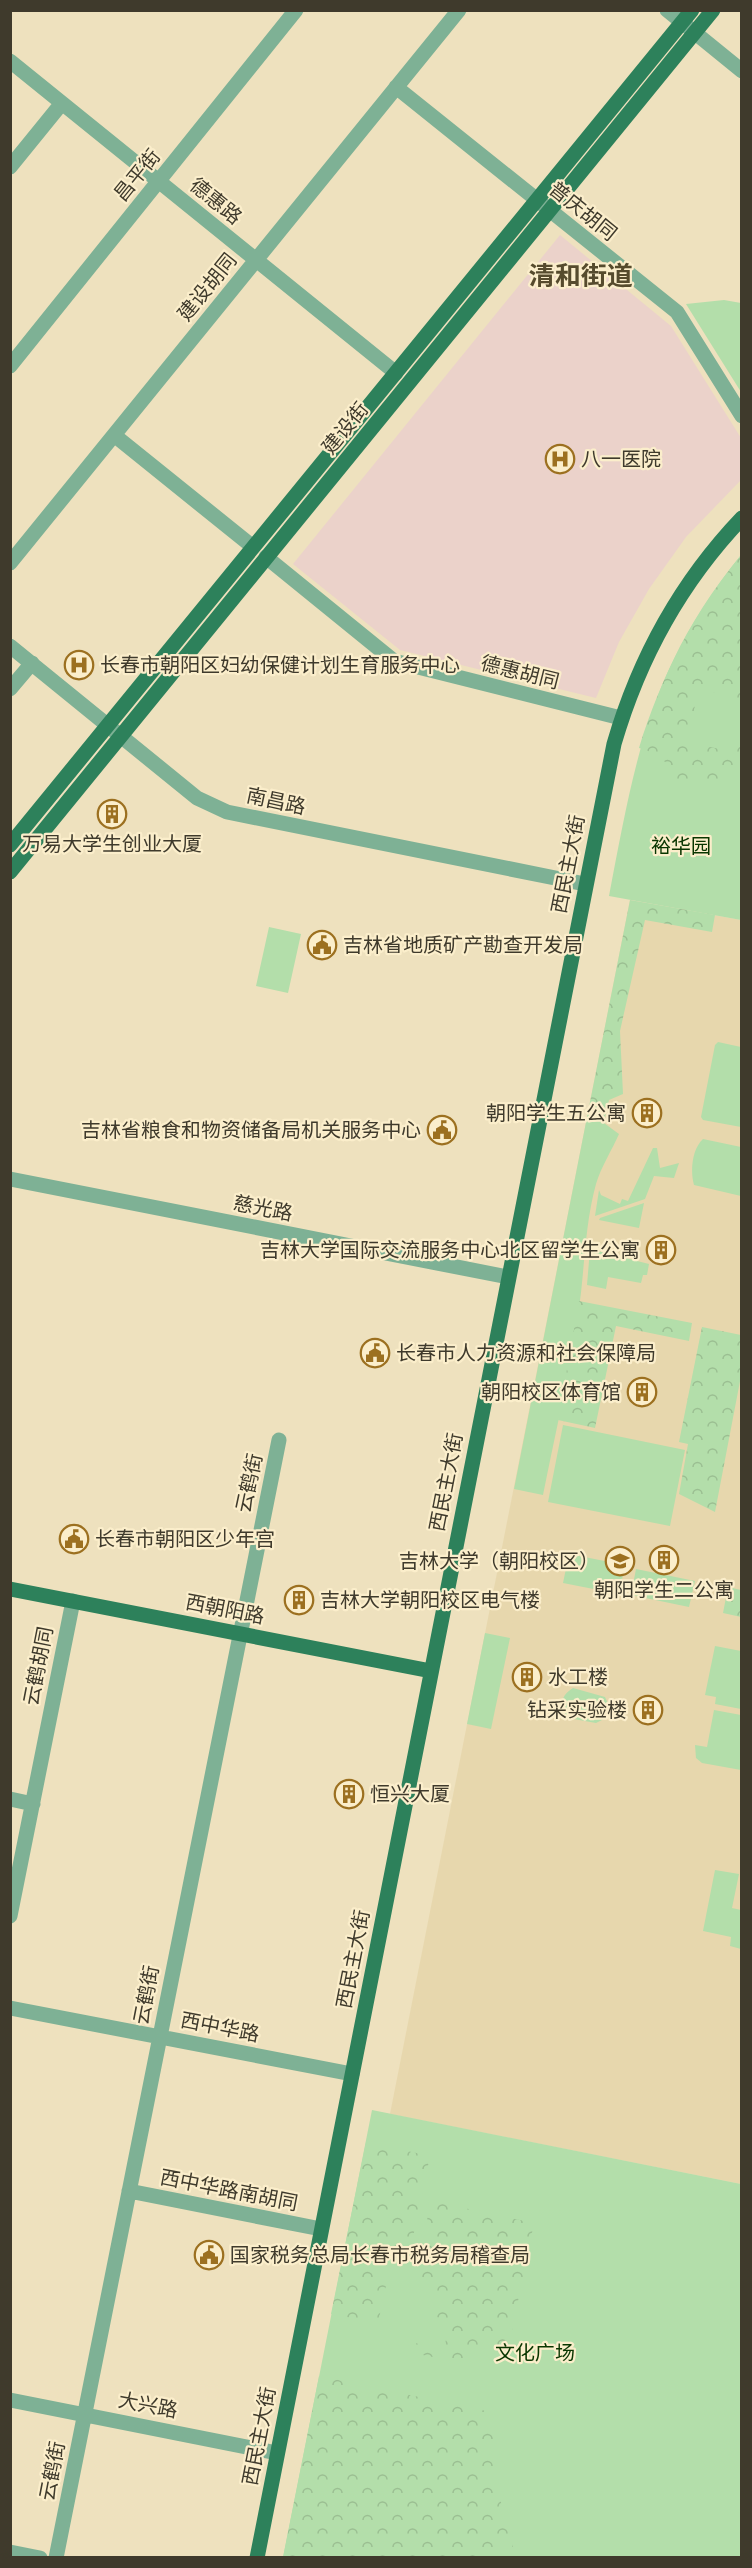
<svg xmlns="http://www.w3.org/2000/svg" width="752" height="2568" viewBox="0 0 752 2568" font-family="'Space Grotesk','Noto Sans SC',sans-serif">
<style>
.built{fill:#e7d7ad}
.medical{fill:#ebd2ca}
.green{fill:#b3deaa}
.forest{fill:url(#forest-crowns)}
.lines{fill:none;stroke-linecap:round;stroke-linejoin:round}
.minor{stroke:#7eb195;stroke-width:15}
.major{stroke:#2d815b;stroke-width:15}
.labels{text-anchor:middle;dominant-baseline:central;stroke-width:4.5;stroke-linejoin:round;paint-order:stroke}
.street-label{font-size:20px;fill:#3f3a2c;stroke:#fbeecb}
.poi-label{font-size:20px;fill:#3f3a2c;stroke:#fbeecb;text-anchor:start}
.park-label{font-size:20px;fill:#093600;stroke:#fbeecb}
.district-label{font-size:26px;font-weight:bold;fill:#564b2d;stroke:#fbeecb}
</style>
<defs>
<pattern id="forest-crowns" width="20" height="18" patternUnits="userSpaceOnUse" patternTransform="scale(1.5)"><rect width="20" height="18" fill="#b3deaa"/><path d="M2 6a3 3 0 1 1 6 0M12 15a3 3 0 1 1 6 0" fill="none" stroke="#9bbf92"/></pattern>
</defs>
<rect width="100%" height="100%" fill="#eee1be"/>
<path class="built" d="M 630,900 L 741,920 L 741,2184 L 390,2114 Z"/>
<path class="medical" d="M 560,235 L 671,326 L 741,438 L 741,480 L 686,537 L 649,589 L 619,642 L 596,698 L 400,650 L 293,564 Z"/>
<path class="green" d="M 724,300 L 741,303 L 741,392 L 686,304 Z
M 741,555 L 741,920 L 609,896 C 635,760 650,666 741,555 Z
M 269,927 L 301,934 L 288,993 L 256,986 Z
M 718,1042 L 741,1047 L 741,1127 L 703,1120 L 701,1117 L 715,1045 Z
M 588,1112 L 605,1117 L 604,1123 L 619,1134 C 612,1150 601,1167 596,1184 C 584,1228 585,1271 578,1315 C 569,1375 555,1435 543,1495 L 514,1489 Z
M 703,1139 L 741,1147 L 741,1196 L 694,1185 C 690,1171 692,1149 703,1139 Z
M 653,1148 L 657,1148 L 660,1168 L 679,1163 L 674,1178 L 654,1176 L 645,1199 L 595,1216 L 599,1190 L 601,1195 L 620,1204 L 622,1199 L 628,1201 Z
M 644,1203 L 639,1228 L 599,1220 L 600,1218 Z
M 590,1249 L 649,1264 L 647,1275 L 643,1275 L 641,1283 L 608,1277 L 606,1289 L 587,1285 Z
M 563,1425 L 685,1450 L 670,1526 L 548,1502 Z
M 569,1554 L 625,1565 L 619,1594 L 563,1583 Z
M 636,1569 L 695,1581 L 689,1607 L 631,1595 Z
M 485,1633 L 510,1638 L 491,1729 L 467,1724 Z
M 715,1646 L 741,1651 L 741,1709 L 715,1704 L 716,1697 L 705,1695 Z
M 573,1688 L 605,1697 L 609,1706 L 604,1719 L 596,1723 L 568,1718 C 558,1707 561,1695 573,1688 Z
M 714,1710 L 741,1715 L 741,1770 L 702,1763 L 696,1758 L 695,1745 L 707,1747 Z
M 715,1870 L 739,1874 L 732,1908 L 741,1910 L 741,1949 L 730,1946 L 731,1937 L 703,1931 Z
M 372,2110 L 741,2184 L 741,2557 L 283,2558 Z"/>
<path class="forest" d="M 741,555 L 741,706 L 727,704 L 728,695 L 698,689 L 688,743 L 731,751 L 733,740 L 741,741 L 741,767 C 721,783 698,785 673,784 C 672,762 658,753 639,748 C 661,676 694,613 741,555 Z
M 630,900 L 715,915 L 712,932 L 645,920 L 620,1031 L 623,1094 L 609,1100 L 605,1117 L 588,1112 Z
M 579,1301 L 692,1323 L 689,1341 L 616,1326 L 595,1428 L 558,1420 Z
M 702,1327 L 741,1335 L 741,1376 L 715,1512 L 679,1494 L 688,1444 L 679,1442 Z
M 728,1587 L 741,1590 L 741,1617 L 723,1613 Z
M 366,2142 L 430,2156 L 407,2266 L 391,2263 L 378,2323 L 331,2314 Z
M 431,2201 L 534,2223 L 508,2350 L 481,2345 L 477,2366 L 413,2353 L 415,2343 L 444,2349 L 450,2320 L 431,2316 L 437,2286 L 414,2282 Z
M 319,2376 L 496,2413 C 490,2461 499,2501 513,2547 L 475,2557 L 283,2557 Z"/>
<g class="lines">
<path class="minor" d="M 667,10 L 742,71
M 10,61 L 396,373
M 396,87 L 677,312 L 742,416
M 10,167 L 62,103
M 10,366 L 296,10
M 114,435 L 253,547
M 266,557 L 394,661 L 621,718
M 10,563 L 459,10
M 10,646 L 197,798 L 227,812 L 585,884
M 10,689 L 32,663
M 10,1179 L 508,1277
M 10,1799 L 33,1804
M 10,1916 L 73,1601
M 10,2008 L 352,2074
M 129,2191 L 321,2229
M 10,2400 L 277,2453
M 10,2552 L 40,2558
M 56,2558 L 279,1440"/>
<path class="major" d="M 10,845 L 692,10
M 10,872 L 713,10
M 10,1589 L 431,1671
M 257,2558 L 614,744 C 639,658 680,583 742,518"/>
</g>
<defs>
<g id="hospital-ring" transform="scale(1.5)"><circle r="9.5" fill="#fbeecb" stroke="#9c7020" stroke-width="1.5"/><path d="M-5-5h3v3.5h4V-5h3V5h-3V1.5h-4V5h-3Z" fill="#9c7020"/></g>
<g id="building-ring" transform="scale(1.5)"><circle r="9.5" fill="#fbeecb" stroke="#9c7020" stroke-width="1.5"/><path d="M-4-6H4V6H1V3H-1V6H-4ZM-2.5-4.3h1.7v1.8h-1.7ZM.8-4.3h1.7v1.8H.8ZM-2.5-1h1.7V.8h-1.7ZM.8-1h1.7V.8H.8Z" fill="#9c7020"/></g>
<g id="civic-ring" transform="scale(1.5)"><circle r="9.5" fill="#fbeecb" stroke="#9c7020" stroke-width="1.5"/><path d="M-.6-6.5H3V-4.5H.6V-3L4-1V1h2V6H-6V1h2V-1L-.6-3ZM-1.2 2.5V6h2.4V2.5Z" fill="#9c7020"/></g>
<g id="university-ring" transform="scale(1.5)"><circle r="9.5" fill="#fbeecb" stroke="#9c7020" stroke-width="1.5"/><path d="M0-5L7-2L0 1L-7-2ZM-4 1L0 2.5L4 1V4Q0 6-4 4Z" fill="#9c7020"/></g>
</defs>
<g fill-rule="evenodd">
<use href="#hospital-ring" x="560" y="459"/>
<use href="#hospital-ring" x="79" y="665"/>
<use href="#building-ring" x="112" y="814"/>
<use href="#civic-ring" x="322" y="945"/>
<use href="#building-ring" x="647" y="1113"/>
<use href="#civic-ring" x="442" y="1130"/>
<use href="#building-ring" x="661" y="1250"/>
<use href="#civic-ring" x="375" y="1353"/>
<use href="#building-ring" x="642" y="1392"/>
<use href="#civic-ring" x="74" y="1539"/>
<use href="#building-ring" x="664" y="1560"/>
<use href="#university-ring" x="620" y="1561"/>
<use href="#building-ring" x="299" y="1600"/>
<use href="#building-ring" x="527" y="1677"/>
<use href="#building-ring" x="648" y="1710"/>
<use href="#building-ring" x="349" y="1794"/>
<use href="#civic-ring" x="209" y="2255"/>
</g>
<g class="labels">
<g class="street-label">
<text transform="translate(137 175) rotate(-51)">昌平街</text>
<text transform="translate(216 201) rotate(39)">德惠路</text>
<text transform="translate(583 211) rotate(39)">普庆胡同</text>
<text transform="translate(207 287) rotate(-51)">建设胡同</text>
<text transform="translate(345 428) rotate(-51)">建设街</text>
<text transform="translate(520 672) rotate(14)">德惠胡同</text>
<text transform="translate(276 801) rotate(12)">南昌路</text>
<text transform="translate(568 864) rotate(-79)">西民主大街</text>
<text transform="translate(263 1208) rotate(11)">慈光路</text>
<text transform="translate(446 1482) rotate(-79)">西民主大街</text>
<text transform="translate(249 1483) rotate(-78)">云鹤街</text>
<text transform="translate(225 1609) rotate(11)">西朝阳路</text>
<text transform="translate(38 1666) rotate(-79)">云鹤胡同</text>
<text transform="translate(353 1959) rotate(-79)">西民主大街</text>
<text transform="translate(146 1995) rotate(-79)">云鹤街</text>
<text transform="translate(220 2027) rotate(11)">西中华路</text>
<text transform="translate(229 2190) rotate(11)">西中华路南胡同</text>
<text transform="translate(148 2405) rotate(11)">大兴路</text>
<text transform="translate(259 2436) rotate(-79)">西民主大街</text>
<text transform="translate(52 2471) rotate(-79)">云鹤街</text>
</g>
<g class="poi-label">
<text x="581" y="459">八一医院</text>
<text x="100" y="665">长春市朝阳区妇幼保健计划生育服务中心</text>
<text x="112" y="844" text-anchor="middle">万易大学生创业大厦</text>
<text x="343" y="945">吉林省地质矿产勘查开发局</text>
<text x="626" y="1113" text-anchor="end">朝阳学生五公寓</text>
<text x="421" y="1130" text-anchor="end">吉林省粮食和物资储备局机关服务中心</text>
<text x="640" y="1250" text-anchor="end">吉林大学国际交流服务中心北区留学生公寓</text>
<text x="396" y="1353">长春市人力资源和社会保障局</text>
<text x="621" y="1392" text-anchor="end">朝阳校区体育馆</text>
<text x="95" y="1539">长春市朝阳区少年宫</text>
<text x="599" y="1561" text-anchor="end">吉林大学（朝阳校区）</text>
<text x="664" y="1590" text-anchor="middle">朝阳学生二公寓</text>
<text x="320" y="1600">吉林大学朝阳校区电气楼</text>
<text x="548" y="1677">水工楼</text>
<text x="627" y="1710" text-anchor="end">钻采实验楼</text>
<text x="370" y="1794">恒兴大厦</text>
<text x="230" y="2255">国家税务总局长春市税务局稽查局</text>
</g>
<g class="park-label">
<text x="681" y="846">裕华园</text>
<text x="535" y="2353">文化广场</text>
</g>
<g class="district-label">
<text x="581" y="276">清和街道</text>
</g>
</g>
<rect width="752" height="2568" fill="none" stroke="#3f3a2c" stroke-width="24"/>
</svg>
